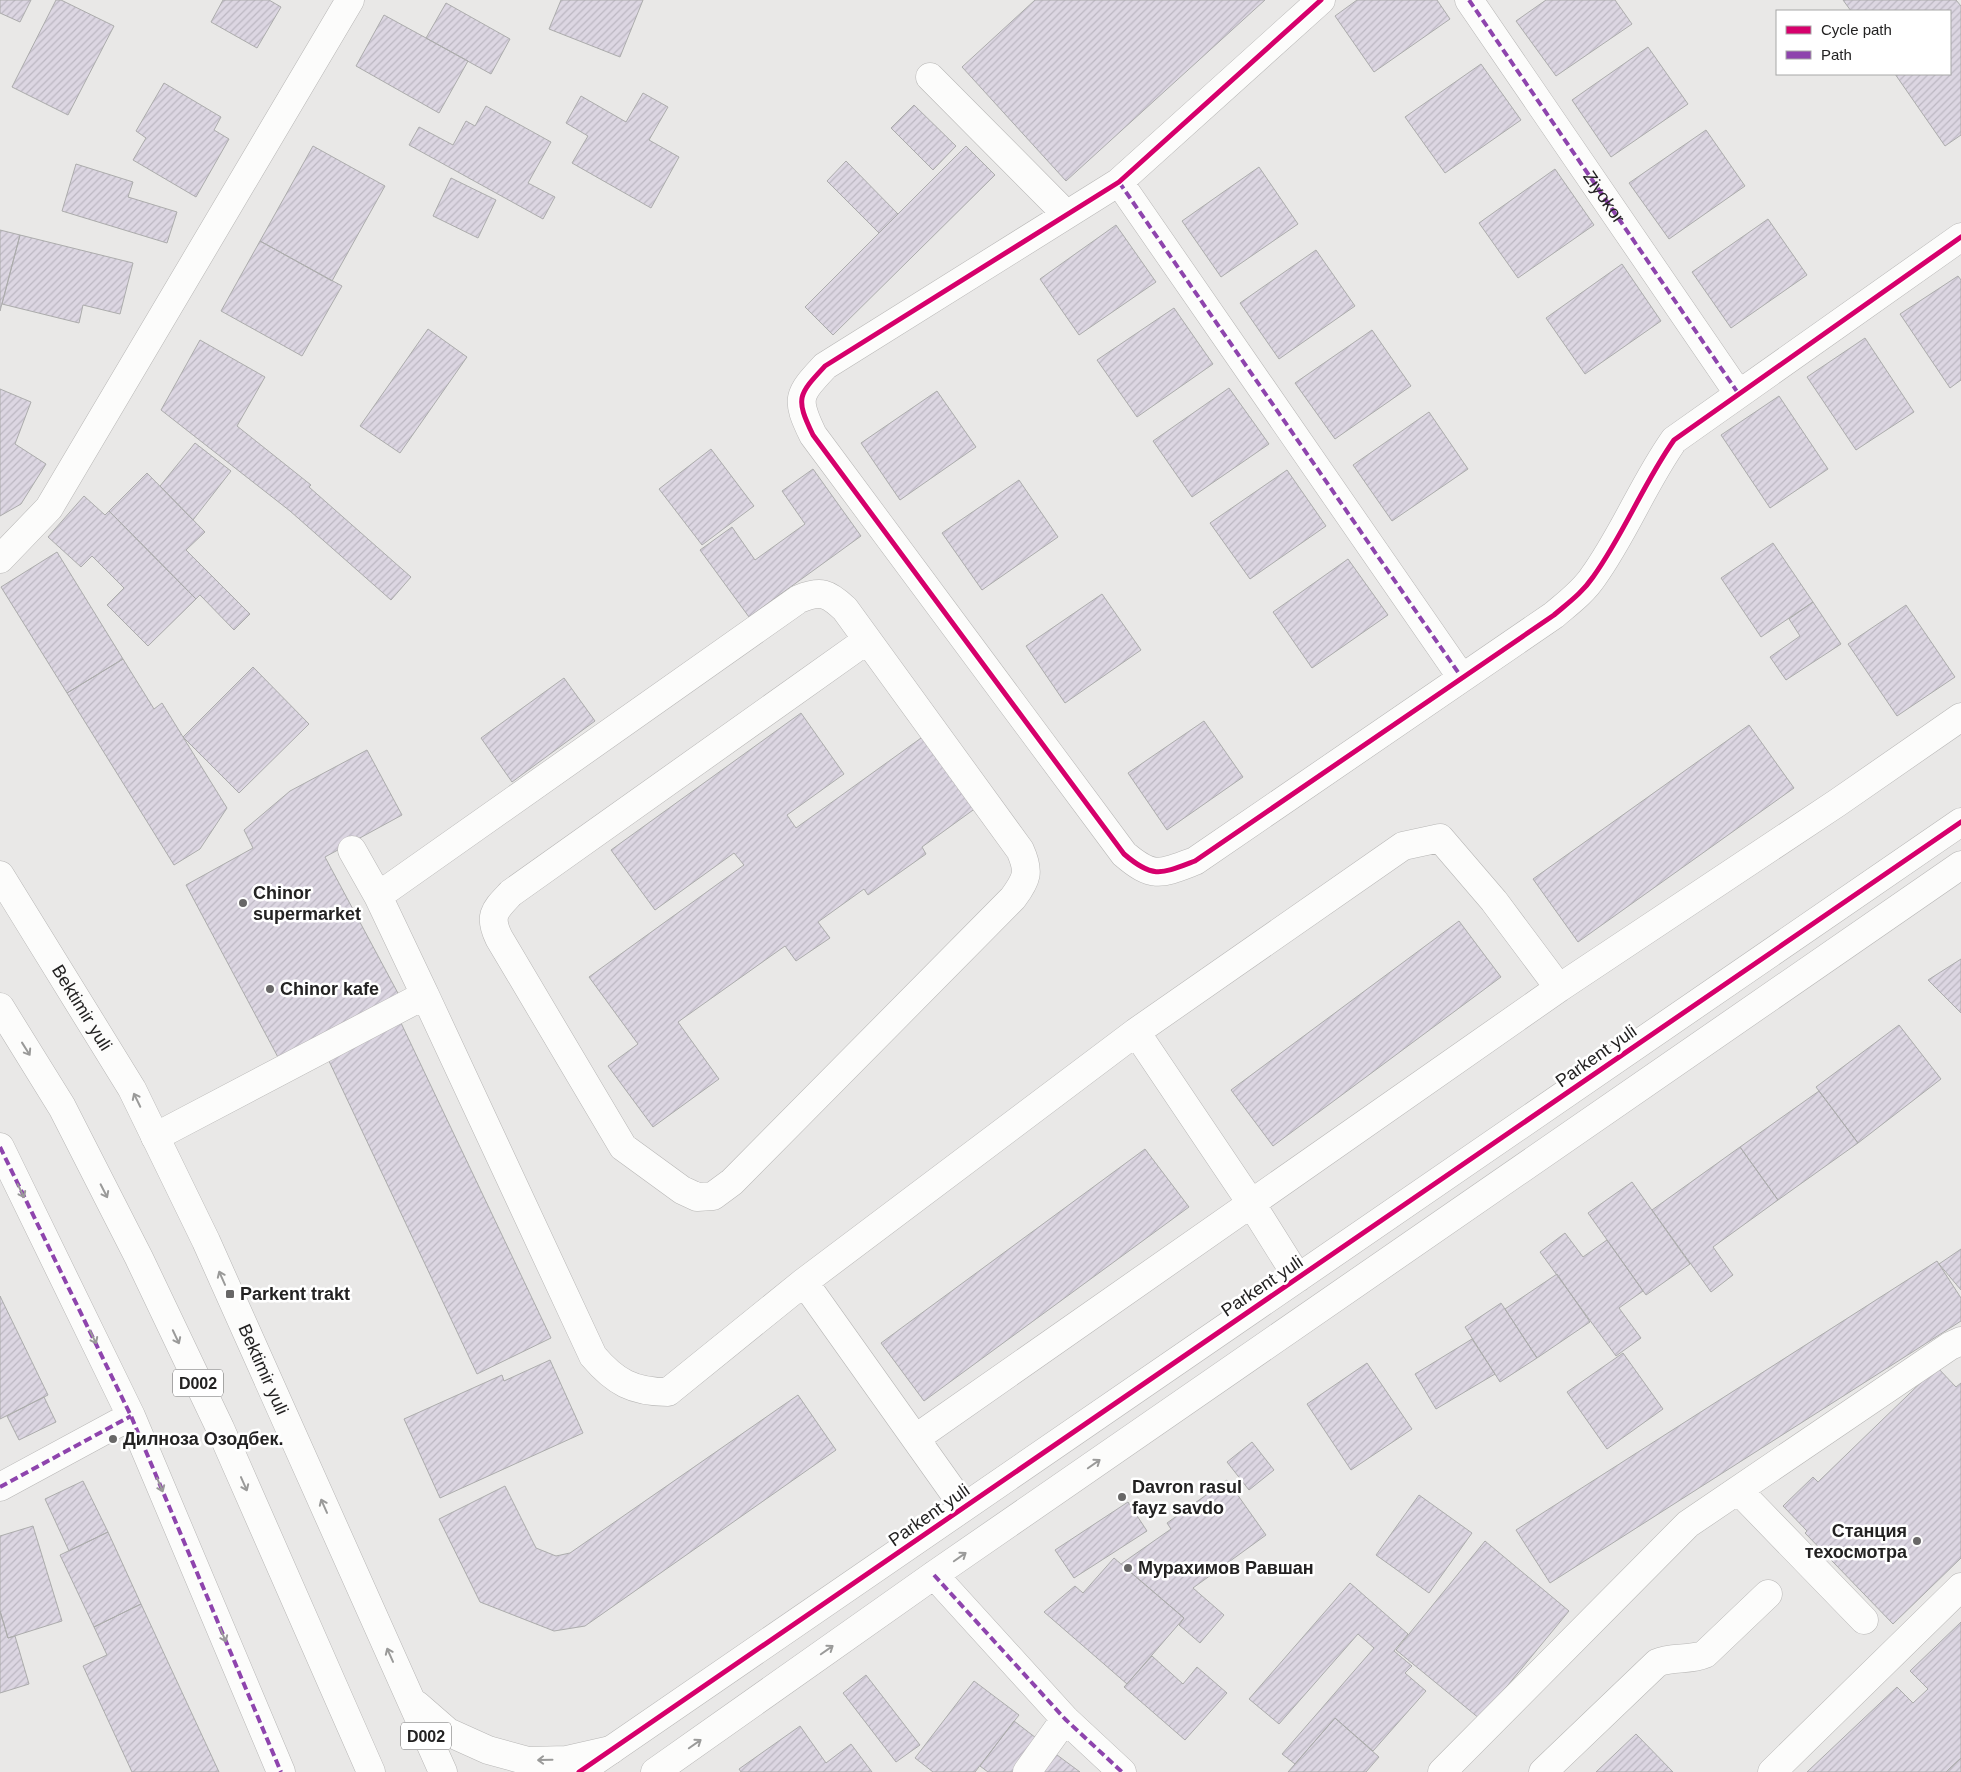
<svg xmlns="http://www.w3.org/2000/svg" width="1961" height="1772" viewBox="0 0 1961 1772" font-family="Arial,sans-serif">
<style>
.building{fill:url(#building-hatch);stroke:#acacac}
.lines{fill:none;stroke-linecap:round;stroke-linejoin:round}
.minor-casing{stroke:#b7b6b5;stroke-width:29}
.highway-casing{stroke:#b7b6b5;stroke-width:29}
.minor{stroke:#fcfcfb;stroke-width:28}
.highway{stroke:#fcfcfb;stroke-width:28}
.quiet{stroke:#8e44ad;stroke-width:4;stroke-dasharray:8 4;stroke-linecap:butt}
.cycleway-casing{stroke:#fff;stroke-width:8}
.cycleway{stroke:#d6006c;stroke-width:5}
.oneway{stroke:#9a9a99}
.poi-dot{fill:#686767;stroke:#fff;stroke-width:2}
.labels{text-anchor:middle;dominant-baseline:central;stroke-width:5;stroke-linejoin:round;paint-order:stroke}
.shield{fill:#fff;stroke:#656464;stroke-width:1}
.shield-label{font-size:16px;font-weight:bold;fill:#232222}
.street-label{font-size:18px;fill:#232222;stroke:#fff}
.poi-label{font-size:18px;font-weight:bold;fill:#232222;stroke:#fff;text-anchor:start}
</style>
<defs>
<pattern id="building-hatch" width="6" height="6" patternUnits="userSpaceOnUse" patternTransform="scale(1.25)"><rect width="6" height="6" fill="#dcd6e2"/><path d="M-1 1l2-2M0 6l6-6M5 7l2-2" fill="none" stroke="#bcb7c2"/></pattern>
</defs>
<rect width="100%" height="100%" fill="#e9e8e7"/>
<path class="building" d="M 0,0 L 31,0 L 20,22 L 0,13 Z
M 56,0 L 61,0 L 114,26 L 68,115 L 12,87 Z
M 223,0 L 269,0 L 281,7 L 257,48 L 211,22 Z
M 561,0 L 643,0 L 620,57 L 549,29 Z
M 1035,0 L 1265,0 L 1066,181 L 962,67 Z
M 1357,0 L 1437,0 L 1450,19 L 1374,72 L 1335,16 Z
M 1546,0 L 1615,0 L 1632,24 L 1556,76 L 1516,21 Z
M 1843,0 L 1956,0 L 1961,6 L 1961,135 L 1945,146 L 1895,74 L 1950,74 L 1950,11 L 1851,11 Z
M 446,3 L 510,39 L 491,74 L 426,38 Z
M 384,15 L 468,61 L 439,113 L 356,66 Z
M 1648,47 L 1688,104 L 1611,157 L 1572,100 Z
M 1481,64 L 1521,120 L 1445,173 L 1405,117 Z
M 164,83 L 221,117 L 214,130 L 229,139 L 196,197 L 133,160 L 146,138 L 136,131 Z
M 643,93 L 668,107 L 649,140 L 679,157 L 651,208 L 572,163 L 588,136 L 566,123 L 581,96 L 626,122 Z
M 914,105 L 956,146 L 933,170 L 891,128 Z
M 486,106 L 551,142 L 528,183 L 555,197 L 543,219 L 409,145 L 419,127 L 453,145 L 466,121 L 475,126 Z
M 1706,130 L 1745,186 L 1669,239 L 1629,183 Z
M 313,146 L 385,186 L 332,281 L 260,241 Z
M 966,146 L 995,175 L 833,335 L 805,307 Z
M 846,161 L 898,214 L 879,233 L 827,181 Z
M 76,164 L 133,182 L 128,197 L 177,212 L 167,243 L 62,211 Z
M 1259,167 L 1298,224 L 1221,277 L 1182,221 Z
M 1555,169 L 1594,225 L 1518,278 L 1479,223 Z
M 451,178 L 496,200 L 478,238 L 433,216 Z
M 1768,219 L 1807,275 L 1731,328 L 1692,272 Z
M 1116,225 L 1156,282 L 1079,335 L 1040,279 Z
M 0,230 L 20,235 L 0,311 Z
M 20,235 L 133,263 L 120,314 L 83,305 L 79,323 L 2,304 Z
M 260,241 L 342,286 L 302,356 L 221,311 Z
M 1316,250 L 1355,306 L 1279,359 L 1240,303 Z
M 1622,264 L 1661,321 L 1585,374 L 1546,318 Z
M 1958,276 L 1961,280 L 1961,380 L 1950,388 L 1900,314 Z
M 1174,308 L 1213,364 L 1137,417 L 1097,360 Z
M 428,329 L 467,357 L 400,453 L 360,426 Z
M 1372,330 L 1411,386 L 1335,439 L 1295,383 Z
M 1865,338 L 1914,412 L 1856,450 L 1807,377 Z
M 200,340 L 265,377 L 237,426 L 311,485 L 309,487 L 411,577 L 391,600 L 290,511 L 161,410 Z
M 1229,388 L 1269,444 L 1192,497 L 1153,441 Z
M 0,389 L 31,402 L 15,444 L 46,464 L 21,504 L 0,516 Z
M 937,391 L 976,447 L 900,500 L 861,443 Z
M 1779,396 L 1828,469 L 1770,508 L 1721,435 Z
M 1429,412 L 1468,469 L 1392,521 L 1353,465 Z
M 195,443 L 231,471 L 193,520 L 160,486 Z
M 711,449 L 754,506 L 702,545 L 659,489 Z
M 813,469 L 861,536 L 749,617 L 700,550 L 732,527 L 755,560 L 805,524 L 782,491 Z
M 1287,470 L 1326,526 L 1250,579 L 1210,523 Z
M 147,473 L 205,532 L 186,550 L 250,614 L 234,630 L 200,595 L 196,599 L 109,511 Z
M 1019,480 L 1058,537 L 982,590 L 942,533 Z
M 84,496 L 105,515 L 109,511 L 196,599 L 148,646 L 107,605 L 124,588 L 92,556 L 81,567 L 48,537 Z
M 1773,543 L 1813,602 L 1761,637 L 1721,578 Z
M 57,552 L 123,659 L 67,693 L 1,587 Z
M 1348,559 L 1388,615 L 1312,668 L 1273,612 Z
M 1102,594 L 1141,650 L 1065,703 L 1026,646 Z
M 1813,602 L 1841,644 L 1786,680 L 1770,657 L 1800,636 L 1789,619 Z
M 1906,605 L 1955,677 L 1897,716 L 1848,644 Z
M 123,659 L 154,709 L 162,703 L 227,808 L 200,849 L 174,865 L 67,693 Z
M 253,667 L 309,724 L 239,793 L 183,737 Z
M 564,678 L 595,721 L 512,782 L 481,738 Z
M 801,713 L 844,774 L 787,815 L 796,828 L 928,733 L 980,805 L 922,847 L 926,854 L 868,895 L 864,889 L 818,922 L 830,938 L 796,961 L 785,946 L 678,1022 L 719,1079 L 653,1127 L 608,1066 L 638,1044 L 589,977 L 744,865 L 734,853 L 655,910 L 611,850 Z
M 1204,721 L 1243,777 L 1167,830 L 1128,773 Z
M 1749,725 L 1794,788 L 1578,942 L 1533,879 Z
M 367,750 L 402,815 L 325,857 L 400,997 L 280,1061 L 186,885 L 253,848 L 244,830 L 290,791 Z
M 1459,921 L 1501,977 L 1273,1146 L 1231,1090 Z
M 1961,959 L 1961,1013 L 1928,980 Z
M 401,1023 L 551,1338 L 477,1374 L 328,1059 Z
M 1899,1025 L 1941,1079 L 1858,1143 L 1816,1087 Z
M 1819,1091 L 1858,1143 L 1778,1200 L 1740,1147 Z
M 1740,1147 L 1778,1200 L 1713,1247 L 1733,1275 L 1711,1292 L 1652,1210 Z
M 1145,1149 L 1189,1207 L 924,1401 L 881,1343 Z
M 1632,1182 L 1690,1264 L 1646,1295 L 1588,1213 Z
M 1565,1233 L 1583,1257 L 1607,1240 L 1643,1291 L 1619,1308 L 1641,1338 L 1616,1356 L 1540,1252 Z
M 1961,1249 L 1961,1290 L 1939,1264 Z
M 1937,1261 L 1961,1298 L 1961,1321 L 1550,1583 L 1516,1530 Z
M 1557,1274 L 1590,1322 L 1537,1358 L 1505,1309 Z
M 0,1296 L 48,1395 L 0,1419 Z
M 1501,1303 L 1537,1358 L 1500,1382 L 1465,1327 Z
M 1472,1339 L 1495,1374 L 1436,1409 L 1415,1374 Z
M 1623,1353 L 1663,1409 L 1607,1449 L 1567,1392 Z
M 550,1360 L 583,1433 L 440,1498 L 404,1419 L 502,1375 L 504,1381 Z
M 1367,1363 L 1412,1429 L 1351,1470 L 1307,1404 Z
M 1937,1367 L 1956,1387 L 1961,1383 L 1961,1558 L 1893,1624 L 1805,1533 L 1807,1531 L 1783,1506 L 1813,1477 L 1818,1482 Z
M 798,1395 L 836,1450 L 585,1626 L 554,1631 L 480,1602 L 439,1519 L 505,1486 L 536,1548 L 556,1556 L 570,1553 Z
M 44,1397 L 56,1422 L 19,1440 L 7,1416 Z
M 1252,1442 L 1274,1470 L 1249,1490 L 1227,1462 Z
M 1227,1480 L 1266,1535 L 1193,1588 L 1224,1615 L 1200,1643 L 1179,1625 L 1184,1618 L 1121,1564 L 1171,1529 L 1167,1523 Z
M 83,1481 L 108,1532 L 69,1551 L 45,1499 Z
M 1419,1495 L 1472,1533 L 1429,1593 L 1376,1555 Z
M 1128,1502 L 1147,1531 L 1074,1578 L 1055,1550 Z
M 33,1526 L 62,1621 L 8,1638 L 0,1611 L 0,1536 Z
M 108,1532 L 141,1604 L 94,1627 L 60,1555 Z
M 1485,1541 L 1569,1611 L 1480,1719 L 1396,1650 Z
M 1114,1558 L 1184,1618 L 1127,1684 L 1044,1612 L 1075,1586 L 1083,1593 Z
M 1350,1583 L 1408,1634 L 1394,1651 L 1412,1666 L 1405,1673 L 1426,1691 L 1373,1751 L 1335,1718 L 1295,1764 L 1282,1754 L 1374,1648 L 1358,1634 L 1279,1724 L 1249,1699 Z
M 141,1604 L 219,1772 L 132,1772 L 83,1666 L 107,1655 L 94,1627 Z
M 0,1611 L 8,1638 L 15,1636 L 29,1684 L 0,1693 Z
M 1961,1622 L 1961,1758 L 1946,1772 L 1807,1772 L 1897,1687 L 1913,1703 L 1928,1689 L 1910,1671 Z
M 1152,1656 L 1183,1684 L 1197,1667 L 1227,1693 L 1185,1740 L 1124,1687 Z
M 866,1675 L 920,1745 L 896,1762 L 843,1693 Z
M 974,1681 L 1019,1715 L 975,1772 L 933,1772 L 915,1758 Z
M 1335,1718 L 1379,1757 L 1366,1772 L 1288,1772 Z
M 1014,1721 L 1040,1741 L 1016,1772 L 988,1772 L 980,1766 Z
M 800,1726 L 826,1763 L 851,1744 L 872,1772 L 741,1772 L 739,1769 Z
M 1636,1734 L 1673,1772 L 1596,1772 Z
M 1049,1749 L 1080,1772 L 1039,1772 Z
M 1961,1758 L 1961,1772 L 1946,1772 Z"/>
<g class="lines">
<g class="minor-casing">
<path id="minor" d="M 1321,0 L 1119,182 L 825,366 C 798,395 795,398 813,435 L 1124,854 C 1153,879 1161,874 1195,861 L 1554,615 C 1568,603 1583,592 1593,577 C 1624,534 1643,484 1674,440 L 1961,237
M 1469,0 L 1738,393
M 930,77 L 1066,214
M 1119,182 L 1462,678
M 0,559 L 49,508 L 350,0
M 378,896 L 799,599 C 821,590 828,593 845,609 L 1020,850 C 1030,872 1027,879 1013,898 L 732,1182 L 713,1196 L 697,1197 L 682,1190 L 623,1147 L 499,938 C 488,915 495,910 511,893 L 867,640
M 425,995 L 593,1356 C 615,1382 633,1392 668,1392 L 804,1282 L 1136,1032 L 1403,846 L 1440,838 L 1494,901 L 1559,988
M 1136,1032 L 1251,1203 L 1298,1278
M 155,1137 L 425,995 L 378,896 L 352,850
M 0,1147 L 131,1416 L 281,1772
M 804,1282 L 964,1507
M 916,1438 L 1559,988 L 1837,803 L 1961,717
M 0,1487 L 131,1416
M 1738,1490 L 1864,1620
M 934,1575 L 1065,1719 L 1122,1772
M 579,1772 L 1961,822
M 655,1772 L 934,1575 L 1961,865
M 1027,1772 L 1065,1719
M 1442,1772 L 1688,1524 L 1950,1346 L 1961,1341
M 1543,1772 L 1657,1663 C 1672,1656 1689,1661 1705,1654 L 1768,1594
M 1772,1772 L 1961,1587"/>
</g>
<g class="highway-casing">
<g id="highway">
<path id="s1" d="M 0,875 L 132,1089 L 206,1241 L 443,1772"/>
<path d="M 0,1007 L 62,1107 L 139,1258 L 220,1428 L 371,1772"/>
<path d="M 417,1705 L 448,1732 L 488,1750 L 528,1761 L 567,1760 L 611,1750"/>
</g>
</g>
<use href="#minor" class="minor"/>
<use href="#highway" class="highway"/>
<g class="quiet">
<path id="s2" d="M 1469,0 L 1738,393"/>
<path d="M 1119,182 L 1462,678"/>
<path d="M 0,1147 L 131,1416 L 281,1772"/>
<path d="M 0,1487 L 131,1416"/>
<path d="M 934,1575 L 1065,1719 L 1122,1772"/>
</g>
<g class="cycleway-casing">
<path id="cycleway" d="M 1321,0 L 1119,182 L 825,366 C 798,395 795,398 813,435 L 1124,854 C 1153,879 1161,874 1195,861 L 1554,615 C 1568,603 1583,592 1593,577 C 1624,534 1643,484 1674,440 L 1961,237
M 579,1772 L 1961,822"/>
</g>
<use href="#cycleway" class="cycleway"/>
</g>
<defs><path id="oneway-shaft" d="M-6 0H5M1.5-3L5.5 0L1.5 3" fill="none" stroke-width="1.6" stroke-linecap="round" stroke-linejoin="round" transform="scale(1.25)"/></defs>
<g class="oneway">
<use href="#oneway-shaft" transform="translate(26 1049) rotate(58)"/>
<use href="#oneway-shaft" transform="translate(137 1100) rotate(-116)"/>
<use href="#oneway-shaft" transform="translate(21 1191) rotate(64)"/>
<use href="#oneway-shaft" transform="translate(104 1191) rotate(63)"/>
<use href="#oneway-shaft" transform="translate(222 1278) rotate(-114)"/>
<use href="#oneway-shaft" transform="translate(93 1337) rotate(64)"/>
<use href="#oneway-shaft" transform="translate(176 1337) rotate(65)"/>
<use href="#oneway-shaft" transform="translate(1094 1464) rotate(-35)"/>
<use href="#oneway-shaft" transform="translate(244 1484) rotate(66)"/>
<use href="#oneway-shaft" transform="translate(160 1485) rotate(67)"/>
<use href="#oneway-shaft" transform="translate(324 1506) rotate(-114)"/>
<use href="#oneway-shaft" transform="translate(960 1557) rotate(-35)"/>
<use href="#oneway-shaft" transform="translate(223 1635) rotate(67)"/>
<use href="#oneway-shaft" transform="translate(827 1650) rotate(-35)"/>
<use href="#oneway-shaft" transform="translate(390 1655) rotate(-114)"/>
<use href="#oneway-shaft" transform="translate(695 1744) rotate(-35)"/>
<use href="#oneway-shaft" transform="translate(545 1760) rotate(179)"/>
</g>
<g class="poi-dot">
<circle cx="243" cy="903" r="5"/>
<circle cx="270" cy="989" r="5"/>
<rect x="225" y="1289" width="10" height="10" rx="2.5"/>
<circle cx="113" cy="1439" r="5"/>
<circle cx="1122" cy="1497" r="5"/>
<circle cx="1917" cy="1541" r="5"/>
<circle cx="1128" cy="1568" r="5"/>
</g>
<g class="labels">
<g class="shield">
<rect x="173" y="1369.5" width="50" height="27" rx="4"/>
<rect x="401" y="1722.5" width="50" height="27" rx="4"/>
</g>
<g class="shield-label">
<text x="198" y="1383">D002</text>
<text x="426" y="1736">D002</text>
</g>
<g class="street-label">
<text stroke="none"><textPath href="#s2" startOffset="239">Ziyokor</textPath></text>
<text stroke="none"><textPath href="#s1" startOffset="156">Bektimir yuli</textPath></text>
<text transform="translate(1596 1056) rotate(-35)">Parkent yuli</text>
<text transform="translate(1262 1286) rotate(-34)">Parkent yuli</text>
<text stroke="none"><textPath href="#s1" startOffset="561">Bektimir yuli</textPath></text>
<text transform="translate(929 1515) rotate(-35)">Parkent yuli</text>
</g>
<g class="poi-label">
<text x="253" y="893">Chinor<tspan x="253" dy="21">supermarket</tspan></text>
<text x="280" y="989">Chinor kafe</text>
<text x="240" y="1294">Parkent trakt</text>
<text x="123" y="1439">Дилноза Озодбек.</text>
<text x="1132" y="1487">Davron rasul<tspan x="1132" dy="21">fayz savdo</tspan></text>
<text x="1907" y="1531" text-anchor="end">Станция<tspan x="1907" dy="21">техосмотра</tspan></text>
<text x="1138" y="1568">Мурахимов Равшан</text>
</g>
</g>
<rect x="1776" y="10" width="175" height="65" fill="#ffffff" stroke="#a7a7a7"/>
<rect x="1786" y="26" width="25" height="8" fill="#d6006c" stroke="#a7a7a7"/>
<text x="1821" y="35" font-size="15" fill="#232222">Cycle path</text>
<rect x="1786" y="51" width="25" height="8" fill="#8e44ad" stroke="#a7a7a7"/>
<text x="1821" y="60" font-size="15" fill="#232222">Path</text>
</svg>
